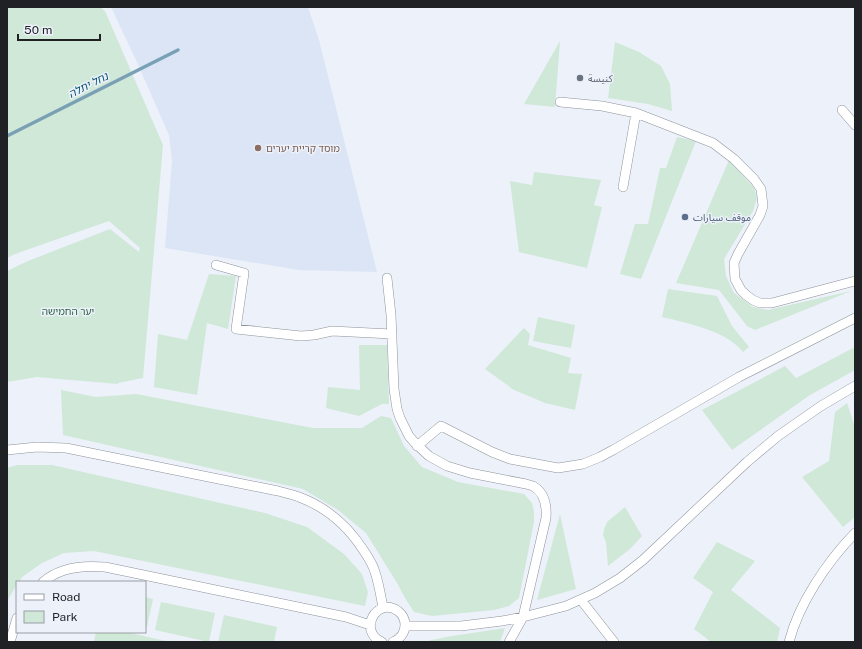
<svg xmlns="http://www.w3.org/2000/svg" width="862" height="649" viewBox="0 0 862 649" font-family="'Public Sans','Noto Sans Arabic','Noto Sans Hebrew',sans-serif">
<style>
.built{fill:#dce5f5}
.green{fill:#d0e8d7}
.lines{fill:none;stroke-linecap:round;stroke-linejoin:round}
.stream{stroke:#79a0b5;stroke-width:3.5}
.minor-casing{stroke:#8e929a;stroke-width:10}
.minor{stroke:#fff;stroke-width:9}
.worship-dot{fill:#6b7280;stroke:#ecf1fa;stroke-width:1.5}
.education-dot{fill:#8d6e63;stroke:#ecf1fa;stroke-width:1.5}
.service-dot{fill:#5c6f8a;stroke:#ecf1fa;stroke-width:1.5}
.labels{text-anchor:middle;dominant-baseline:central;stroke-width:3;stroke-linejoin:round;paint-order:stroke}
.worship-label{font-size:10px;fill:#5b616d;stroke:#ecf1fa;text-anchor:start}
.education-label{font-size:10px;fill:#785e54;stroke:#ecf1fa;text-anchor:start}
.service-label{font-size:10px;fill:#4e5e75;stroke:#ecf1fa;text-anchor:start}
.park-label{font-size:10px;fill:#2a623f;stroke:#ecf1fa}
.water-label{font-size:11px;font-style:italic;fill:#065472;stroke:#ecf1fa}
</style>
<rect width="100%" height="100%" fill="#ecf1fa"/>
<path class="built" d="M 111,7 L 308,7 L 319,40 L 377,272 L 299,270 L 165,248 L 172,161 L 169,135 L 136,60 Z"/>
<path class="green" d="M 7,7 L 100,7 L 105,11 L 163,145 L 143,378 L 118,383 L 118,384 L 37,377 L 7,382 L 7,271 L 28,261 L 110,229 L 139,252 L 140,248 L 109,221 L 15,254 L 7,258 Z
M 560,41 L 555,107 L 524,104 Z
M 615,42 L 639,52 L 661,66 L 670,84 L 672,111 L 648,104 L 608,98 Z
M 677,137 L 696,141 L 641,279 L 620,274 L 635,224 L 648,224 L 660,168 L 666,168 Z
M 729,160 L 754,188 L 757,198 L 753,211 L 724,259 L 726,276 L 734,293 L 753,307 L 768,310 L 851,291 L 755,330 L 747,326 L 719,290 L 676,283 Z
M 534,172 L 601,180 L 594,205 L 602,207 L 587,268 L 519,252 L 510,181 L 532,185 Z
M 209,274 L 236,276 L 228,329 L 207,323 L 197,395 L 154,387 L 158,334 L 187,340 Z
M 668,289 L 717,296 L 732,326 L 749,347 L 743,352 C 727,331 687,323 662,317 Z
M 538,317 L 575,325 L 571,348 L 533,341 Z
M 524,328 L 530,334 L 528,345 L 571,358 L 568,373 L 582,374 L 575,410 L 545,403 L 514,390 L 485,369 Z
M 359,345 L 387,345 L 389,404 L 382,404 L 359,416 L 326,408 L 328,387 L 360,390 Z
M 855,347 L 855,370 L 810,395 L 732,450 L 702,410 L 785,366 L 796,378 Z
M 61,390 L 96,397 L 136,394 L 313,428 L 362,428 L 381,416 L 391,418 L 404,446 L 422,467 L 458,482 L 524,494 L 532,503 L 534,512 L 534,522 L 519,598 L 509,606 L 494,610 L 432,616 L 414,612 L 405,598 L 397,583 L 366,533 L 338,510 L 303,489 L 63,435 Z
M 847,403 L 855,427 L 855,517 L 843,527 L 802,477 L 829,461 L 835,412 Z
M 17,465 L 52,465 L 265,513 L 307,527 L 344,554 L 362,574 L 368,592 L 365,606 L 94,551 L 64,553 L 42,563 L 22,577 L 19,582 L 17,582 C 16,589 9,595 7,604 L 7,468 Z
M 625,507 L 642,536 L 630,549 L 608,566 L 606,542 L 603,535 L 604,530 L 607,522 Z
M 560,514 L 576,589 L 537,600 Z
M 717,542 L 755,561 L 731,590 L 780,628 L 777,642 L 711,642 L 694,629 L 713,592 L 693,578 Z
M 145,597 L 153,599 L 147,627 L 145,626 Z
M 161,602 L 215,613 L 209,642 L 155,630 Z
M 224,615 L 277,627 L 274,642 L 218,642 Z
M 505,628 L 500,642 L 423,642 L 446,637 Z
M 96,632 L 126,632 L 170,642 L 94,642 Z"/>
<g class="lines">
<path class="stream" d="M 7,136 L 178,50"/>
<g class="minor-casing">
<path id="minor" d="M 560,102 L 602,106 L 636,113 L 713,143 L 734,159 L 754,179 L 761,189 L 763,206 L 760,215 L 738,254 L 734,263 L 735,279 L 741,290 L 746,295 L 753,300 L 760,303 L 772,303 L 855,281
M 842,110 L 855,125
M 623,187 L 636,113
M 216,265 L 244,273 L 236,329 L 301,336 L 314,335 L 332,331 L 392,334
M 387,278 L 391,315 L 394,389 L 397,409 L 400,418 L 409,436 L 415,443 L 429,456 L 447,466 L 470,473 L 526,484 L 533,486 C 545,493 547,505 546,518 L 523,617 L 509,642
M 417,446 L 441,426 L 492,452 L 510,459 L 558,468 L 583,464 L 600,457 L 613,450 L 739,377 L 855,318
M 7,450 L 37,447 L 66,448 L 278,491 C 285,493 292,494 299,497 C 326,507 348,526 364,551 C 368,557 373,565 375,572 C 379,584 381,597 383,608
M 43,582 C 60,567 83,565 105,567 L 346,617 L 370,625
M 581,600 L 614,642
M 405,626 L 461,626 L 502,621 L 523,617 L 566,606 L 595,593 L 620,578 L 643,560 L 747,462 L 778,436 L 821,406 L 855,386
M 10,642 L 17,618
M 382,642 C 357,631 377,596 398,611 C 402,614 405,619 405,625 C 405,633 400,639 393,642
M 789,642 C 799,603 827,562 855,533"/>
</g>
<use href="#minor" class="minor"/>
</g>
<circle class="worship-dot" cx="580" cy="78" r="4"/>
<circle class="education-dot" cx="258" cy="148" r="4"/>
<circle class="service-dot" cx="685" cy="217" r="4"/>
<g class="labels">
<g class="worship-label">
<text x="588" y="78">كنيسة</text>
</g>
<g class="education-label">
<text x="266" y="148">מוסד קריית יערים</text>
</g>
<g class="service-label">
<text x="693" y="217">موقف سيارات</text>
</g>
<g class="park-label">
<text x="68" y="311">יער החמישה</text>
</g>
<g class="water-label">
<text transform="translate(88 85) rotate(-27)">נחל יתלה</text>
</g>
</g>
<rect width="862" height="649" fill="none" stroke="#1f2124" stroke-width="16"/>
<rect x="16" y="581" width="130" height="52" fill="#ecf1fa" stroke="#9a9ea4"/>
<rect x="24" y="594" width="20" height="6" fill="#ffffff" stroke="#9a9ea4"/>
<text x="52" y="601" font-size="12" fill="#1f2124">Road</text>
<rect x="24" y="611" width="20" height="12" fill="#d0e8d7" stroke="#9a9ea4"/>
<text x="52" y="621" font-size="12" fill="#1f2124">Park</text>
<path d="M18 34v6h82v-6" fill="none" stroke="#1f2124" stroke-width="2"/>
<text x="24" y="34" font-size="12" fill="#1f2124" stroke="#ecf1fa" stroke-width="3" paint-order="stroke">50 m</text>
</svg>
